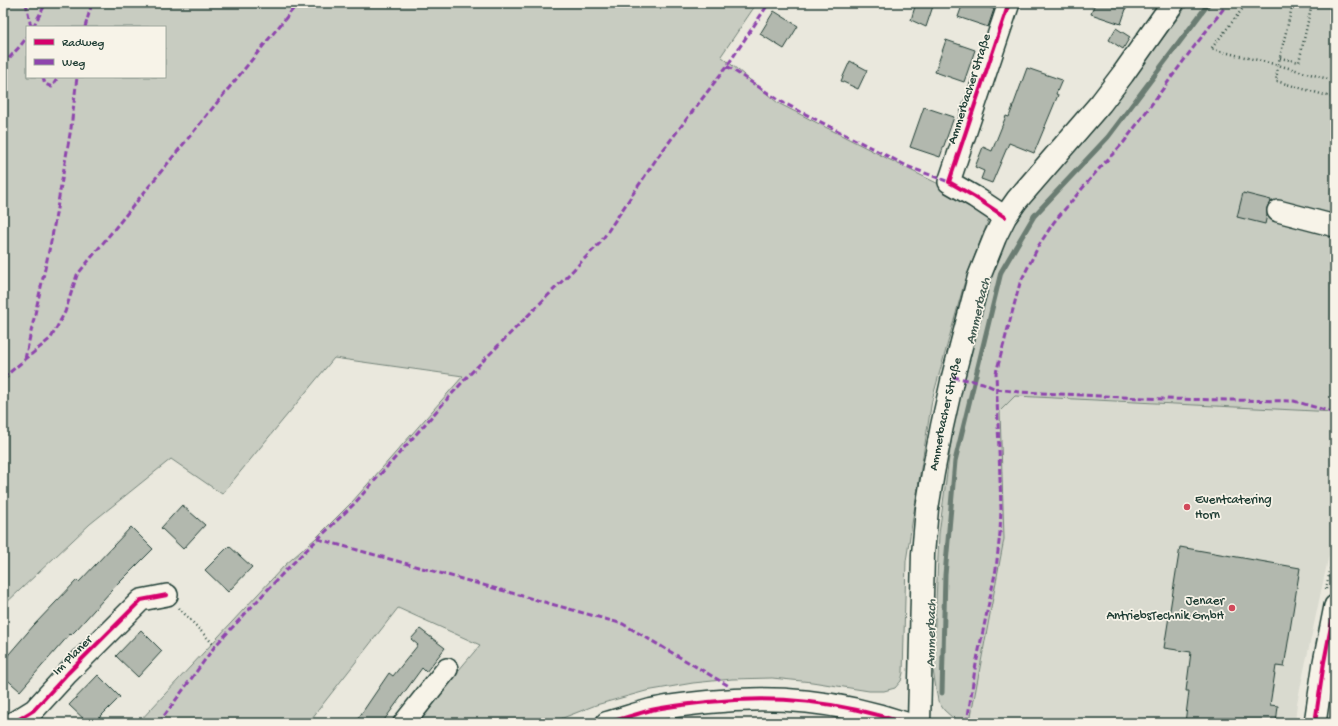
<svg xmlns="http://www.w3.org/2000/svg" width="1338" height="726" viewBox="0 0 1338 726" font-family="'Gochi Hand',sans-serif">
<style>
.built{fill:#d9dacf}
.green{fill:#c8ccc1;stroke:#74847a;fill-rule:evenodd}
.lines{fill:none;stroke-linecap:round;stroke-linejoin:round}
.stream{stroke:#6a7c72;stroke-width:5}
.building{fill:#b2b8ae;stroke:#1f3d34}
.minor-casing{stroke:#1f3d34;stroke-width:24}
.major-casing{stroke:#1f3d34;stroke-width:25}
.path{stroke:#1f3d34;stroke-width:2.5;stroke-dasharray:1 3;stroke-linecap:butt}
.minor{stroke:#f7f3e8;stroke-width:21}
.major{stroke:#f7f3e8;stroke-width:22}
.quiet{stroke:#8e44ad;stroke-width:3;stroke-dasharray:6 3;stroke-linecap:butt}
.cycleway-casing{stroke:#f7f3e8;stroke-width:6}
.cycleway{stroke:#d6006c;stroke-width:4}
.poi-dot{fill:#d1495b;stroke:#f7f3e8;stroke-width:1.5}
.labels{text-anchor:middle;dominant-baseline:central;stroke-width:3.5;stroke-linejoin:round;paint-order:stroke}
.street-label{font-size:13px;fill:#1f3d34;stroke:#f7f3e8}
.poi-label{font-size:13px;fill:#1f3d34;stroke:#f7f3e8;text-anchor:start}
.water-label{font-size:14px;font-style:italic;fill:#445c53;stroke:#f7f3e8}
</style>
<rect width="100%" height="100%" fill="#eae8dd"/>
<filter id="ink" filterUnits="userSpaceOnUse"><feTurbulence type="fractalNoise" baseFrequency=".025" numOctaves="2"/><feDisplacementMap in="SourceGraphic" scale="8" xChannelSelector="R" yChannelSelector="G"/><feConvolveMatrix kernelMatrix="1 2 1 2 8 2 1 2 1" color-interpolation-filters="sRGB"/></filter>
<g filter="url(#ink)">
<path class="built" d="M 1015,396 L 1335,412 L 1335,521 L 1333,536 L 1297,703 L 1295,723 L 973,723 L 970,721 L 1004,539 L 1000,411 Z"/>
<path class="green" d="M 3,3 L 757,3 L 721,56 L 778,103 L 908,169 L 945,187 L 990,216 L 964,284 L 932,400 L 906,561 L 903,673 L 901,681 L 895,688 L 884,691 L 869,691 L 812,682 L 772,678 L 732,679 L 693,683 L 646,691 L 596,705 L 550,723 L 414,723 L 480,645 L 398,608 L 312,718 L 318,723 L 138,723 L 285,565 L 316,538 L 352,502 L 463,376 L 334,358 L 222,494 L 171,459 L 90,524 L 3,606 L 3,381 L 9,377 L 3,380 ZM 27,27 L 165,27 L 165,77 L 27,77 Z
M 1189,3 L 1335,3 L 1335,412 L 1015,396 L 1000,411 L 1004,539 L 970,721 L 954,719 L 944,710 L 938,701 L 933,670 L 939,534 L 956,404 L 986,287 L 1010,219 L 1111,108 Z"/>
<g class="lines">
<path class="stream" d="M 942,693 L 945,575 L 955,461 L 1001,272 L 1034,216 L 1108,137 L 1209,3"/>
</g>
<path class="building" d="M 916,3 L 934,3 L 926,27 L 911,20 Z
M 963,3 L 977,3 L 994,9 L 988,27 L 958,17 Z
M 1095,3 L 1128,3 L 1121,24 L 1091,14 Z
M 774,11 L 798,26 L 784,49 L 760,34 Z
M 1116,28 L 1130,37 L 1123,49 L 1109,40 Z
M 946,40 L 975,50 L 964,82 L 935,72 Z
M 850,61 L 867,70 L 858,89 L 841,81 Z
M 1027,68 L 1062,80 L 1056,94 L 1058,95 L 1034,153 L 1009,143 L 992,183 L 981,179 L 984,171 L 975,167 L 983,147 L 992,151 L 1006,116 L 1009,117 Z
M 924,107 L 954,117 L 940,157 L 910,147 Z
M 1243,193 L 1271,200 L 1267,208 L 1267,215 L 1265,224 L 1237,217 Z
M 182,505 L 205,525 L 183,549 L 161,528 Z
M 131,527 L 153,549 L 111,591 L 77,629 L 71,635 L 70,634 L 20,691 L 3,676 L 3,661 L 34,625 L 77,580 L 79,582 Z
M 229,546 L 252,567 L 228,592 L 205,570 Z
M 1180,547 L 1300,568 L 1284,667 L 1276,666 L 1270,705 L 1278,706 L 1276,723 L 1185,723 L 1189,691 L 1186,691 L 1191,652 L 1164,648 Z
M 420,629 L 445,648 L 426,672 L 422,668 L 382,723 L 355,723 L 389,673 L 393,676 L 418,645 L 411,639 Z
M 141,630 L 162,651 L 138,677 L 116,656 Z
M 98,675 L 120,697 L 94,723 L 88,723 L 69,705 Z"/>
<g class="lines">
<g class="minor-casing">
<path id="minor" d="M 1278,211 L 1335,226
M 1005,217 L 975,197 L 949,182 L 1009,3
M 13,723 L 34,710 L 68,673 L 141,600 L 167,595
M 404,723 L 447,669
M 1315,723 L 1324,662 L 1335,606"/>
</g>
<g class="major-casing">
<g id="major">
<path d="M 607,723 C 622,719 636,714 651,710 C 670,706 689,704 708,702 C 777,695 838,701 904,723"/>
<path id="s1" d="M 919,723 L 923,554 L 927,509 L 933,473 L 942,426 L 953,377 L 979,277 L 995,237 L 1005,217 L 1017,200 L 1101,103 L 1123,74 L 1173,3"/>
</g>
</g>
<path class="path" d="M 1247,3 L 1211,49 L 1278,65 L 1293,3
M 1280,58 L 1299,62 L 1312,3
M 1335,81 L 1278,65 L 1276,81 L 1335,98
M 1326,589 L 1335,548
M 179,608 L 215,646"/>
<use href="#minor" class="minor"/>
<use href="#major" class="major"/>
<path class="quiet" d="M 26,3 L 31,27
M 33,27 L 46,3
M 85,27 L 92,3
M 3,65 L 21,45 L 27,37
M 727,66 L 780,101 L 848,136 L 909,167 L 949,182
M 43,77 L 45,84 L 52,87 L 58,77
M 25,359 L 52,237 L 71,128 L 77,77
M 953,377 L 983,383 L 996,389 L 1020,392 L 1164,399 L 1294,401 L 1335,413
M 3,378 L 51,338 L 65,312 L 77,275 L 298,3
M 318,539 L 623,624 L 729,686
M 1332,664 C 1338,676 1333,693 1335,707
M 159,723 L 215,646 L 287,569 L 354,504 L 466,378 L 600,243 L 657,158 L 727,66 L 769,3
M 967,723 L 975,669 L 996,569 L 1000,533 L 1001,509 L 999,450 L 996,373 L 1020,283 L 1039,245 L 1054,222 L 1097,171 L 1124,142 L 1190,52 L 1228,3"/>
<g class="cycleway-casing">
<path id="cycleway" d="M 1005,217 L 975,197 L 949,182 L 1009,3
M 13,723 L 34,710 L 68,673 L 141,600 L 167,595
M 607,723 C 622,719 636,714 651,710 C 670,706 689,704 708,702 C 777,695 838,701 904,723
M 1315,723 L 1324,662 L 1335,606"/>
</g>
<use href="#cycleway" class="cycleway"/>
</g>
</g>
<g class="poi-dot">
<circle cx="1187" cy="507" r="4"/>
<circle cx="1232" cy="608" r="4"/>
</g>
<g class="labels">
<g class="street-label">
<text transform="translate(970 89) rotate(-72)">Ammerbacher Straße</text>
<text stroke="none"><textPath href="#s1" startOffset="311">Ammerbacher Straße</textPath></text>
<text transform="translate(73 656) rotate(-45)">Im Planer</text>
</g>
<g class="poi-label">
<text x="1195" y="500">Eventcatering<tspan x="1195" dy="15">Horn</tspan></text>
<text x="1224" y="601" text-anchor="end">Jenaer<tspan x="1224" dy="15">AntriebsTechnik GmbH</tspan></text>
</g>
<g class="water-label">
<text transform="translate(979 311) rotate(-76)">Ammerbach</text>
<text transform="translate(932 633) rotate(-89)">Ammerbach</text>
</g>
</g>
<rect width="1338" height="726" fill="none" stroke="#f7f3e8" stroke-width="16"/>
<rect x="8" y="8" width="1322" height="710" fill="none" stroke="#1f3d34" stroke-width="1.5" filter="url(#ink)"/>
<rect x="26" y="26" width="140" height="52" fill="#f7f3e8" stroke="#a1aaa0"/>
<rect x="34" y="39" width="20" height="6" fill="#d6006c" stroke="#a1aaa0"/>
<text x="62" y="46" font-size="12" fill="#1f3d34">Radweg</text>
<rect x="34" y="59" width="20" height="6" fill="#8e44ad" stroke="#a1aaa0"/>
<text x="62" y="66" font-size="12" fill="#1f3d34">Weg</text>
</svg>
